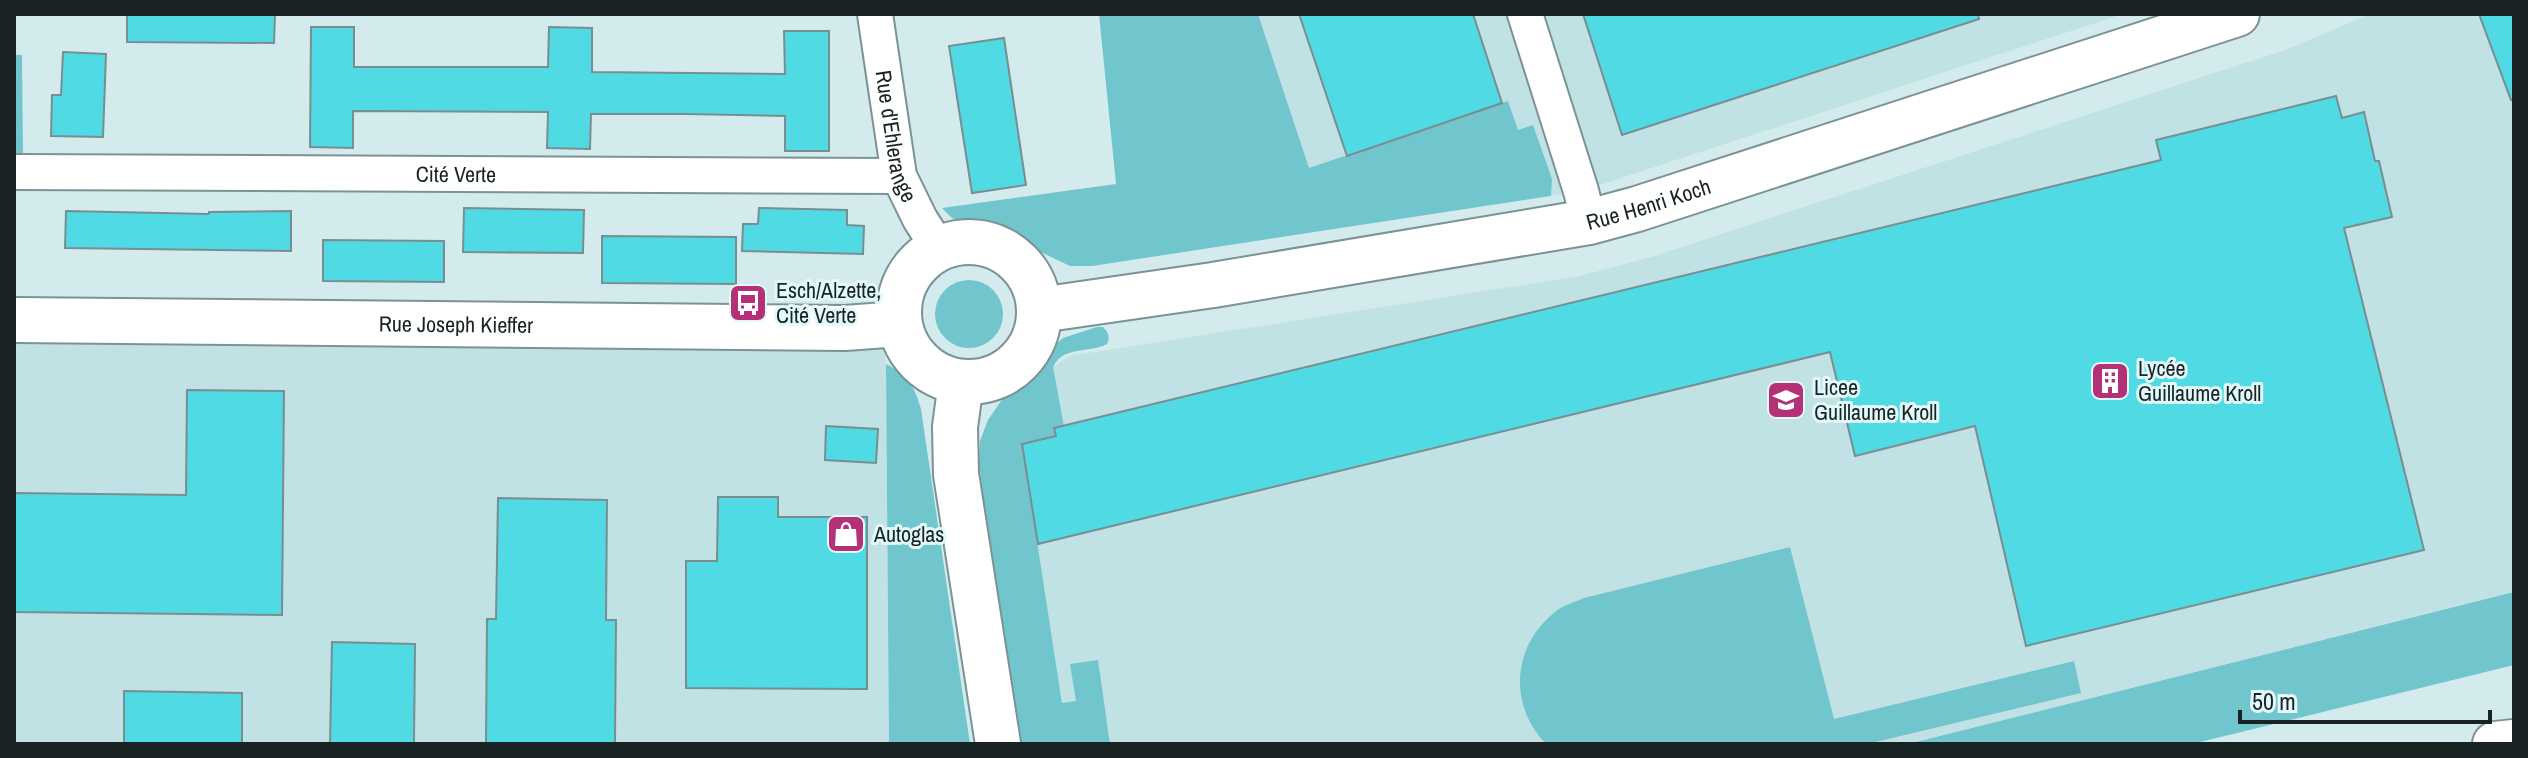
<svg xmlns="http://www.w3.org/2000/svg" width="2528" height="758" viewBox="0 0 2528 758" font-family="'Archivo Narrow',sans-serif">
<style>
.built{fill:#c1e2e5}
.green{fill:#71c5cc}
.building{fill:#50dae4;stroke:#788e90;stroke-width:2}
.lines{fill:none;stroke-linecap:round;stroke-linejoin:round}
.street-casing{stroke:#7c9294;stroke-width:38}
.secondary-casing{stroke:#7c9294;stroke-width:48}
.highway-casing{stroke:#7c9294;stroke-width:48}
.street{stroke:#fff;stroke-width:34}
.secondary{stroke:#fff;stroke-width:44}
.highway{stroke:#fff;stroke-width:44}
.labels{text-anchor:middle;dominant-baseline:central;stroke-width:6;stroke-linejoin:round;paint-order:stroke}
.street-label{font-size:22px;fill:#1a2324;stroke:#e1f9fa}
.poi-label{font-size:22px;fill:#1a2324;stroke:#e1f9fa;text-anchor:start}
</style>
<rect width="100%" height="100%" fill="#d4ebed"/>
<path class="built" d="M 1258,14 L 2123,14 L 1581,191 L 1551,196 L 1551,179 L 1533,125 L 1518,130 L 1347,156 L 1309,168 Z
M 2371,14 L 2514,14 L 2514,592 L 1908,744 L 1110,744 L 1097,660 L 1076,702 L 1062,703 L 1022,444 L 1055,436 L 1054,428 L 1064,426 L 1052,374 L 1053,367 L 1069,356 L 1580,276 L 1654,256 L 2285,50 Z
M 14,320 L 880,326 L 886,364 L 889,744 L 14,744 Z"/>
<path class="green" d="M 1099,14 L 1258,14 L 1309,168 L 1508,101 L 1518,130 L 1533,125 L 1552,179 L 1551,196 L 1092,266 L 1070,266 L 990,228 L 968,225 L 952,218 L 942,208 L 1116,184 Z
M 14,55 L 22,55 L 23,155 L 14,155 Z
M935 314a34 34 0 1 1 68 0a34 34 0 1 1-68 0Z
M 1097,327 L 1103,327 C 1109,333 1110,337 1107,344 C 1088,354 1064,345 1053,367 L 1064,426 L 1054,429 L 1056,436 L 1022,444 L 1062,703 L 1076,701 L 1070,664 L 1098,660 L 1110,744 L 1019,744 L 992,567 L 979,463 L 980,441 L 988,420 L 1001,401 L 1036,371 L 1051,348 L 1063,338 Z
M 886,364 C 907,374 915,387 921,409 L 970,744 L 889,744 Z
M 1790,547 L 1834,719 L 2074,661 L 2081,693 L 1867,744 L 1546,744 C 1508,705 1512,646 1555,612 C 1563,605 1575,602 1584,598 Z
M 2514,592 L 2514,665 L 2192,744 L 1908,744 Z"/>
<path class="building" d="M 127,14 L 275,14 L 274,43 L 127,42 Z
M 1299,14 L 1473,14 L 1502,103 L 1347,156 Z
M 1583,14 L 1978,14 L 1979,19 L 1622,135 Z
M 2479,14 L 2514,14 L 2514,100 L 2511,100 Z
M 311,27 L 354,27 L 354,67 L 548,67 L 549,27 L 592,28 L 592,72 L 785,74 L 784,31 L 829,31 L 829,151 L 785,151 L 785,116 L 686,114 L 591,114 L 590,149 L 547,148 L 548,112 L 353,111 L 353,148 L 310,147 Z
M 1004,38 L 1026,185 L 972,193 L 949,46 Z
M 63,52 L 106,54 L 103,137 L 51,136 L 52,95 L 61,95 Z
M 2336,96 L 2342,118 L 2364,112 L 2375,161 L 2379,161 L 2392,217 L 2344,228 L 2424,550 L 2026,646 L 1975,426 L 1855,456 L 1830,352 L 1038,544 L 1022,444 L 1056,436 L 1054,428 L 2161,160 L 2156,140 Z
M 464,208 L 584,210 L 583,253 L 463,252 Z
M 759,208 L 847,210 L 847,225 L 864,226 L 863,254 L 742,251 L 743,224 L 758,224 Z
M 66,211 L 209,214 L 209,212 L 291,211 L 291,251 L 65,248 Z
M 602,236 L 736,237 L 736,284 L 602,283 Z
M 323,240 L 444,241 L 444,282 L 323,281 Z
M 187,390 L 284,391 L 282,615 L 14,612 L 14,493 L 186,495 Z
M 826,426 L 878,429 L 876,463 L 825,460 Z
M 718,497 L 778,497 L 778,517 L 867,517 L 867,689 L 686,688 L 686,561 L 717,561 Z
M 498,498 L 607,500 L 606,620 L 616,620 L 615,744 L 486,744 L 487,619 L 496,619 Z
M 332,642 L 415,644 L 414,744 L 330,744 Z
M 124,691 L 242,693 L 242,744 L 124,744 Z"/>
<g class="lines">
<g class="street-casing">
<g id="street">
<path id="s1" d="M 875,14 L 899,176 L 920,219 L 939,249"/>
<path d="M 1525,14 L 1581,191 L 1589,222"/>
<path id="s2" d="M 14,172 L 899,176"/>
</g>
</g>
<g class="secondary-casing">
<g id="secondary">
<circle cx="969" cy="312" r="70"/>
<path id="s3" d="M 1040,310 L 1213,285 L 1589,222 L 1637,209 L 2237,14"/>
<path id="s4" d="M 14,320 L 845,328 L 899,324"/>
<path d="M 961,382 L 955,427 L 956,474 L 998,744"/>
</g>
</g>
<g class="highway-casing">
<path id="highway" d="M 2495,744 L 2514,742"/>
</g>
<use href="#street" class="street"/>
<use href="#secondary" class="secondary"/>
<use href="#highway" class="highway"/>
</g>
<defs>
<g id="bus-square" transform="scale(2)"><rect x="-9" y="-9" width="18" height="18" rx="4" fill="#b53177" stroke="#e1f9fa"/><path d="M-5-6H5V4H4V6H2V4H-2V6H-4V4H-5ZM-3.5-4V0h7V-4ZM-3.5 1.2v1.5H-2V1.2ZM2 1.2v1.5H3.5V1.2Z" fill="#fff"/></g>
<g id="building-square" transform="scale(2)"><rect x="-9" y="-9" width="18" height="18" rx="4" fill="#b53177" stroke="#e1f9fa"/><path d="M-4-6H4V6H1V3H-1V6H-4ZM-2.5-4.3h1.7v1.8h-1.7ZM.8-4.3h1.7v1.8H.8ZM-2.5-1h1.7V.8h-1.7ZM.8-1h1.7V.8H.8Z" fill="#fff"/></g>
<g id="school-square" transform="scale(2)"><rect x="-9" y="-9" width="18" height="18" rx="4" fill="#b53177" stroke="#e1f9fa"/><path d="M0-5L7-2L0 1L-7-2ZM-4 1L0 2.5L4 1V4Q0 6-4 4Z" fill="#fff"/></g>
<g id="shop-square" transform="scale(2)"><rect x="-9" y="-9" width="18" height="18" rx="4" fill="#b53177" stroke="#e1f9fa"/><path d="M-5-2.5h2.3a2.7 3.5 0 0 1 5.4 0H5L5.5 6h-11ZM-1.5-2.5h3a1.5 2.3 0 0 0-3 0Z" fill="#fff"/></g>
</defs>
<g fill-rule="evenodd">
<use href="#bus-square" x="748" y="303"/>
<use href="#building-square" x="2110" y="381"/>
<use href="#school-square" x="1786" y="400"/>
<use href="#shop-square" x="846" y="534"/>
</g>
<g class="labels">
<g class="street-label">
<text stroke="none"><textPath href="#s1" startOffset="124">Rue d'Ehlerange</textPath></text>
<text stroke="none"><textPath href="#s2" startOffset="442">Cité Verte</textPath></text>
<text stroke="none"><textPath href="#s3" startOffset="618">Rue Henri Koch</textPath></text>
<text stroke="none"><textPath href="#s4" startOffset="442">Rue Joseph Kieffer</textPath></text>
</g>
<g class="poi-label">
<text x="776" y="290">Esch/Alzette,<tspan x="776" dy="25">Cité Verte</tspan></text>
<text x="2138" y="368">Lycée<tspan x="2138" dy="25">Guillaume Kroll</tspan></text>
<text x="1814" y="387">Licee<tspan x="1814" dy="25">Guillaume Kroll</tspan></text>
<text x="874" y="534">Autoglas</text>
</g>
</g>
<rect width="2528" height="758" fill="none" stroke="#1a2324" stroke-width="32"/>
<path d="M2240 710v12h250v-12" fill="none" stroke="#1a2324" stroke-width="4"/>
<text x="2252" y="710" font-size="24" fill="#1a2324" stroke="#e1f9fa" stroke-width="6" paint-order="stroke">50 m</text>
</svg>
